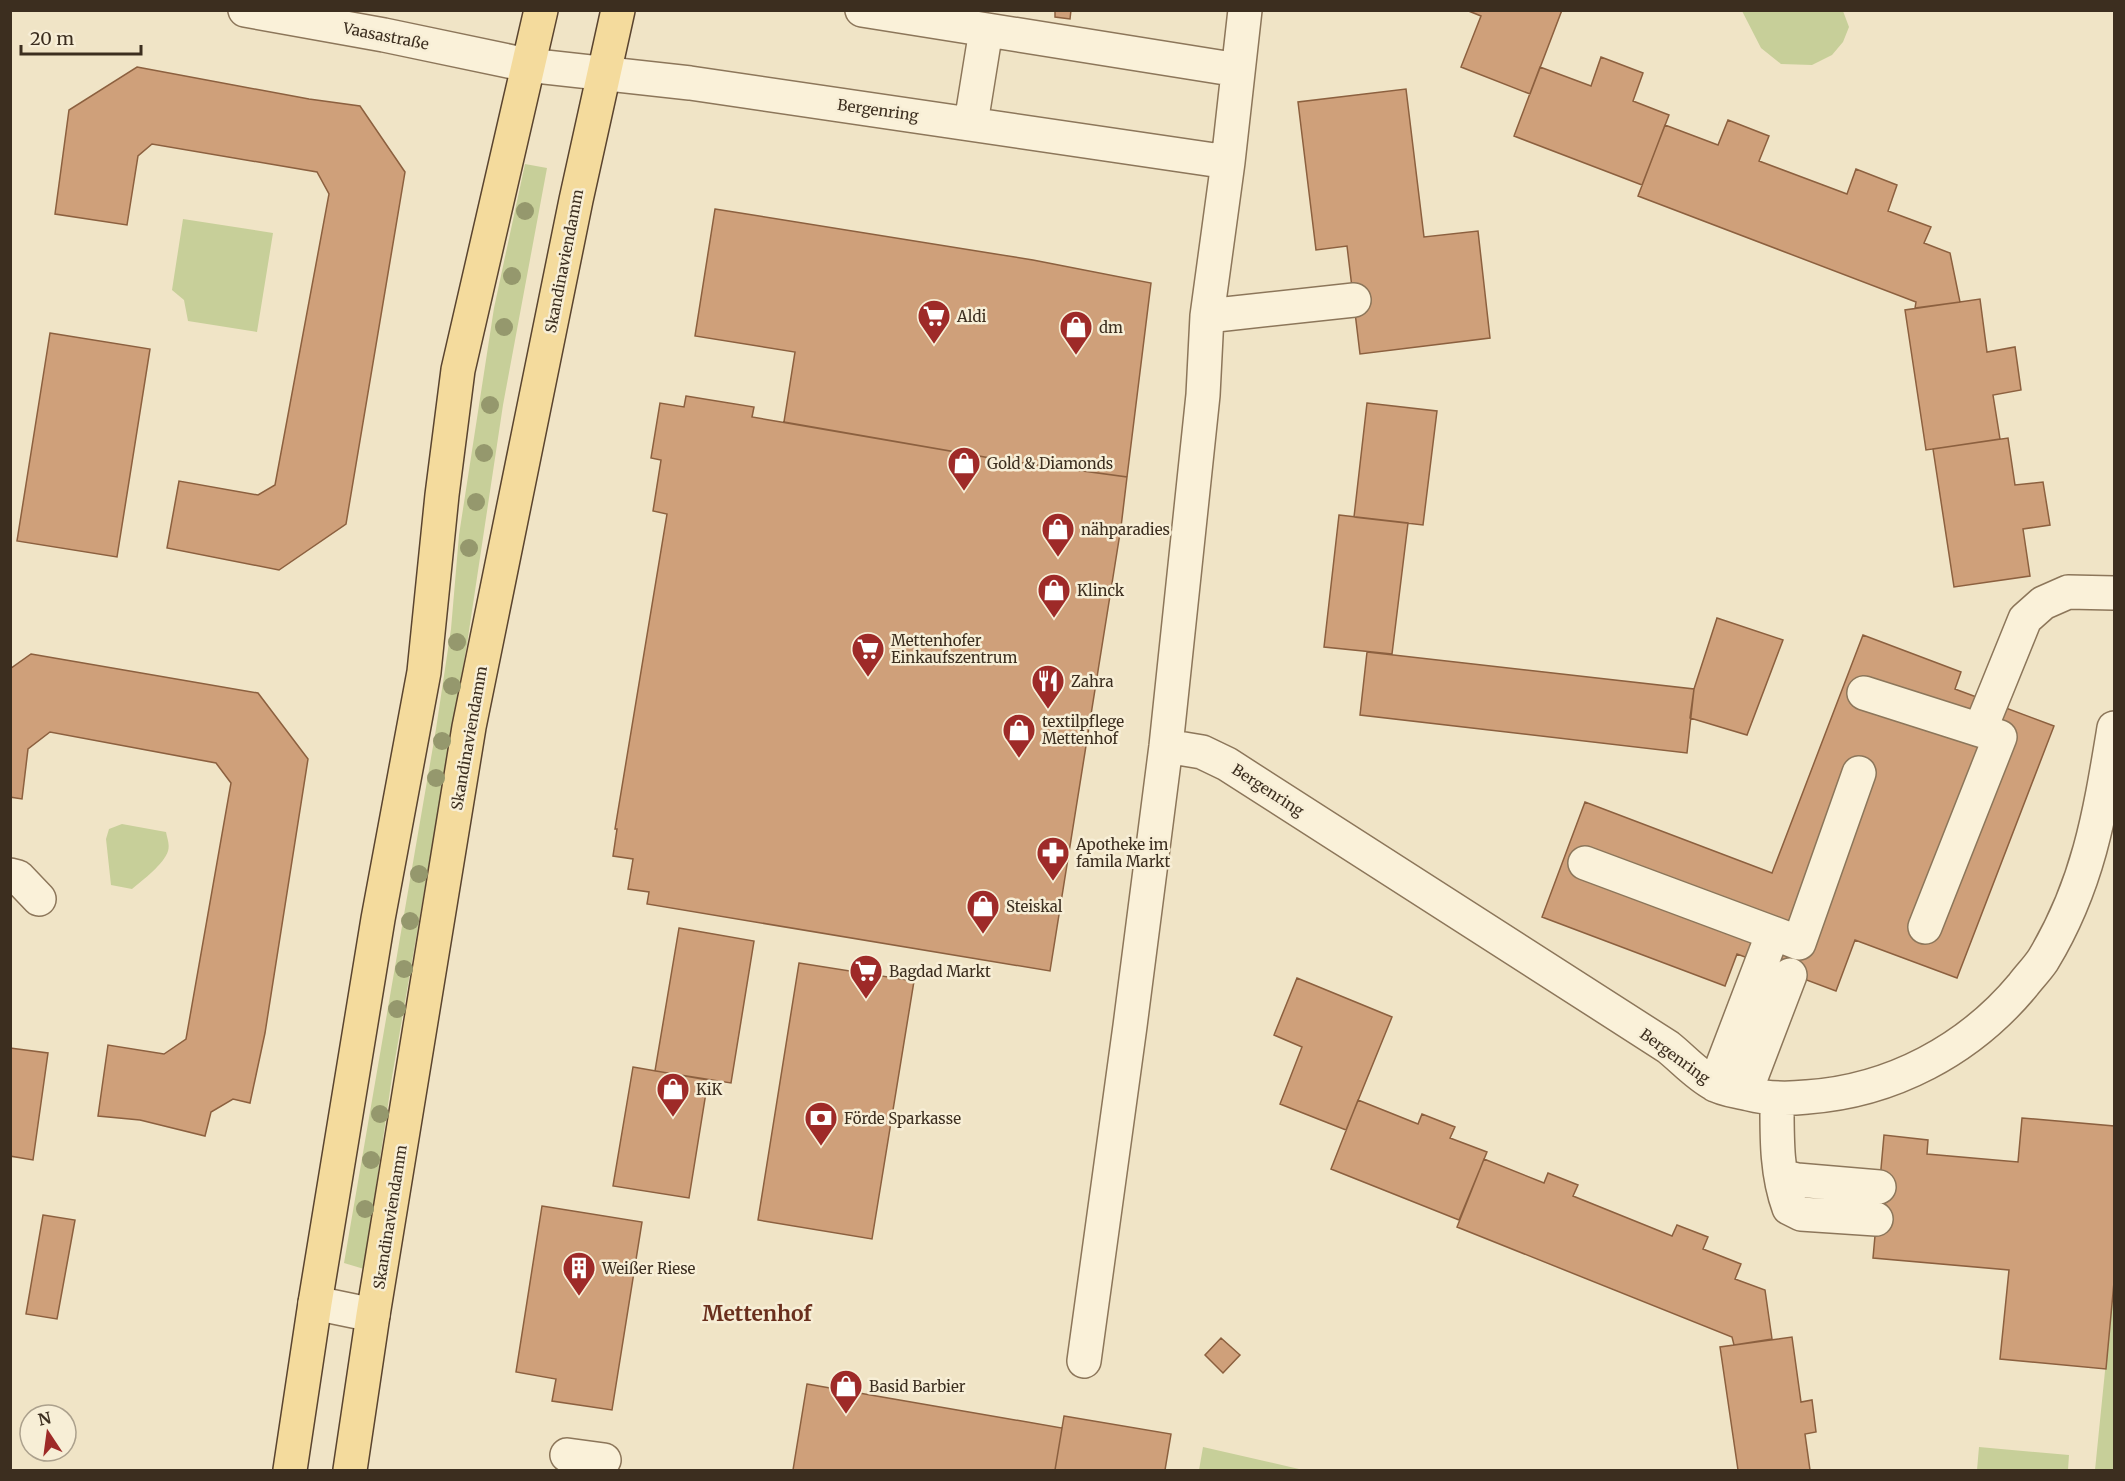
<svg xmlns="http://www.w3.org/2000/svg" width="2125" height="1481" viewBox="0 0 2125 1481" font-family="Merriweather,serif">
<style>
.green{fill:#c7cf99}
.building{fill:#cfa07a;stroke:#8c603f;stroke-width:1.5}
.lines{fill:none;stroke-linecap:round;stroke-linejoin:round}
.minor-casing{stroke:#8c765a;stroke-width:36}
.major-casing{stroke:#5a442f;stroke-width:36}
.minor{stroke:#faf1d9;stroke-width:33}
.major{stroke:#f4db9d;stroke-width:33}
.tree{fill:#95986d}
.labels{text-anchor:middle;dominant-baseline:central;stroke-width:5;stroke-linejoin:round;paint-order:stroke}
.street-label{font-size:15px;fill:#3c2e1f;stroke:#f7eed6}
.poi-label{font-size:15px;fill:#3c2e1f;stroke:#f7eed6;text-anchor:start}
.district-label{font-size:21px;font-weight:bold;fill:#6a2f1d;stroke:#f7eed6}
</style>
<rect width="100%" height="100%" fill="#f0e4c6"/>
<path class="green" d="M 1742,11 L 1843,11 L 1849,27 L 1843,42 L 1832,55 L 1812,65 L 1781,64 L 1761,48 Z
M 525,164 L 547,168 L 503,405 L 467,644 L 392,1077 L 364,1269 L 344,1263 L 436,729 L 451,629 L 459,535 L 494,308 Z
M 183,219 L 273,233 L 257,332 L 188,321 L 184,300 L 172,290 Z
M 122,824 L 166,832 C 167,838 170,844 168,851 C 164,864 143,880 132,889 L 111,885 L 106,839 L 109,829 Z
M 2114,1282 L 2114,1470 L 2095,1470 Z
M 1203,1447 L 1299,1469 L 1302,1470 L 1199,1470 Z
M 1979,1447 L 2069,1455 L 2068,1470 L 1977,1470 Z"/>
<path class="building" d="M 1055,10 L 1071,10 L 1070,19 L 1055,17 Z
M 1466,10 L 1562,10 L 1530,94 L 1461,67 L 1481,16 Z
M 1601,57 L 1643,73 L 1633,101 L 1669,115 L 1642,185 L 1514,136 L 1540,67 L 1591,86 Z
M 137,67 L 309,99 L 360,106 L 405,172 L 346,524 L 279,570 L 167,548 L 179,481 L 258,495 L 275,485 L 329,194 L 317,172 L 152,144 L 138,156 L 127,225 L 55,214 L 69,110 Z
M 1406,89 L 1424,237 L 1478,231 L 1490,338 L 1360,354 L 1347,246 L 1316,250 L 1298,102 Z
M 1728,120 L 1769,136 L 1759,161 L 1847,194 L 1856,169 L 1897,185 L 1888,211 L 1931,227 L 1924,243 L 1950,253 L 1960,302 L 1915,308 L 1916,302 L 1638,196 L 1665,125 L 1718,145 Z
M 715,209 L 1033,260 L 1151,283 L 1127,477 L 1002,460 L 784,422 L 795,352 L 695,336 Z
M 1980,299 L 1987,352 L 2015,347 L 2021,390 L 1993,395 L 2000,439 L 1926,450 L 1905,310 Z
M 50,333 L 150,349 L 117,557 L 17,541 Z
M 686,396 L 754,407 L 752,417 L 1002,460 L 1127,477 L 1121,527 L 1050,971 L 647,904 L 649,892 L 628,889 L 633,859 L 613,856 L 617,829 L 615,829 L 667,514 L 653,511 L 661,460 L 651,458 L 660,403 L 684,407 Z
M 1367,403 L 1437,411 L 1423,525 L 1354,517 Z
M 2008,438 L 2015,485 L 2043,482 L 2050,525 L 2023,529 L 2030,576 L 1954,587 L 1933,449 Z
M 1339,515 L 1408,523 L 1392,654 L 1324,647 Z
M 1717,618 L 1783,640 L 1747,735 L 1690,718 L 1694,689 Z
M 1863,635 L 1961,672 L 1955,689 L 2054,726 L 1957,978 L 1855,940 L 1836,991 L 1737,954 L 1725,986 L 1542,917 L 1585,802 L 1772,873 Z
M 1367,652 L 1694,689 L 1687,753 L 1360,715 Z
M 31,654 L 258,693 L 308,759 L 265,1033 L 250,1103 L 233,1099 L 211,1112 L 205,1136 L 140,1120 L 98,1116 L 108,1045 L 164,1054 L 186,1039 L 231,783 L 216,763 L 50,732 L 28,749 L 22,799 L 10,797 L 10,669 Z
M 679,928 L 754,941 L 731,1083 L 655,1071 Z
M 799,963 L 914,981 L 872,1239 L 758,1220 Z
M 1297,978 L 1392,1017 L 1346,1130 L 1280,1104 L 1302,1047 L 1274,1035 Z
M 10,1048 L 48,1053 L 33,1160 L 10,1156 Z
M 633,1067 L 708,1080 L 689,1198 L 613,1186 Z
M 1358,1100 L 1418,1124 L 1422,1114 L 1455,1127 L 1450,1138 L 1487,1152 L 1459,1220 L 1331,1169 Z
M 2022,1118 L 2114,1126 L 2114,1282 L 2106,1369 L 2000,1359 L 2009,1270 L 1873,1258 L 1884,1135 L 1928,1140 L 1927,1154 L 2018,1162 Z
M 1484,1159 L 1544,1183 L 1548,1173 L 1578,1185 L 1573,1196 L 1672,1236 L 1677,1225 L 1708,1237 L 1703,1249 L 1741,1264 L 1735,1279 L 1765,1290 L 1772,1339 L 1734,1345 L 1732,1337 L 1457,1227 Z
M 542,1206 L 642,1222 L 612,1410 L 552,1401 L 556,1379 L 516,1372 Z
M 43,1215 L 75,1220 L 57,1319 L 26,1314 Z
M 1792,1337 L 1801,1402 L 1812,1400 L 1816,1432 L 1805,1434 L 1810,1470 L 1738,1470 L 1720,1347 Z
M 1221,1338 L 1240,1355 L 1223,1373 L 1205,1355 Z
M 807,1384 L 1062,1428 L 1055,1470 L 793,1470 Z
M 1064,1416 L 1171,1434 L 1165,1470 L 1055,1470 Z"/>
<g class="lines">
<g class="minor-casing">
<path id="minor" d="M 245,10 L 384,35 L 527,65 L 690,83 L 1228,162
M 862,10 L 1238,70
M 971,123 L 986,30
M 1207,316 L 1354,300
M 1864,693 L 1980,730
M 1166,746 L 1202,752 L 1227,764 L 1668,1047 C 1683,1059 1697,1075 1714,1084 C 1723,1090 1738,1091 1749,1094 C 1768,1099 1787,1099 1807,1097 C 1892,1091 1969,1050 2023,985 C 2029,977 2037,969 2043,960 C 2089,884 2100,813 2114,728
M 1585,863 L 1773,933 L 1715,1085
M 10,875 L 18,877 L 39,899
M 1925,927 L 2000,737 L 1980,730 L 2025,619 L 2043,603 L 2068,592 L 2114,593
M 1773,933 L 1799,943 L 1859,773
M 1745,1093 L 1790,975
M 1777,1098 C 1777,1135 1776,1173 1789,1208 L 1801,1214 L 1876,1219
M 1781,1176 L 1797,1180 L 1879,1187
M 315,1303 L 373,1315
M 1084,1361 L 1130,1026 L 1166,746 L 1203,395 L 1207,316 L 1228,162 L 1245,10
M 567,1455 L 604,1460"/>
</g>
<g class="major-casing">
<path id="major" d="M 290,1470 L 315,1303 L 378,919 L 424,672 L 442,495 L 458,370 L 541,10
M 350,1470 L 373,1315 L 469,727 L 576,200 L 618,10"/>
</g>
<use href="#minor" class="minor"/>
<use href="#major" class="major"/>
</g>
<g class="tree">
<circle cx="525" cy="211" r="9"/>
<circle cx="512" cy="276" r="9"/>
<circle cx="504" cy="327" r="9"/>
<circle cx="490" cy="405" r="9"/>
<circle cx="484" cy="453" r="9"/>
<circle cx="476" cy="502" r="9"/>
<circle cx="469" cy="548" r="9"/>
<circle cx="457" cy="642" r="9"/>
<circle cx="452" cy="686" r="9"/>
<circle cx="442" cy="741" r="9"/>
<circle cx="436" cy="778" r="9"/>
<circle cx="419" cy="874" r="9"/>
<circle cx="410" cy="921" r="9"/>
<circle cx="404" cy="969" r="9"/>
<circle cx="397" cy="1009" r="9"/>
<circle cx="380" cy="1114" r="9"/>
<circle cx="371" cy="1160" r="9"/>
<circle cx="365" cy="1209" r="9"/>
</g>
<defs>
<g id="supermarket-pin" transform="scale(1.725)"><path d="M0 17L-7.5 6A9.5 9.5 0 1 1 7.5 6Z" fill="#9e2a28" stroke="#f7eed6"/><path d="M-6-5.5h2.5l.6 2H6L4.5 2H-2.5L-4.4-4H-6ZM-1.5 3.2a1.3 1.3 0 1 0 .1 0ZM3 3.2a1.3 1.3 0 1 0 .1 0Z" fill="#fff"/></g>
<g id="shop-pin" transform="scale(1.725)"><path d="M0 17L-7.5 6A9.5 9.5 0 1 1 7.5 6Z" fill="#9e2a28" stroke="#f7eed6"/><path d="M-5-2.5h2.3a2.7 3.5 0 0 1 5.4 0H5L5.5 6h-11ZM-1.5-2.5h3a1.5 2.3 0 0 0-3 0Z" fill="#fff"/></g>
<g id="restaurant-pin" transform="scale(1.725)"><path d="M0 17L-7.5 6A9.5 9.5 0 1 1 7.5 6Z" fill="#9e2a28" stroke="#f7eed6"/><path d="M-5-6h1v4h1v-4h1v4h1v-4h1v5L-1.5 .5V6h-2V.5L-5-1ZM5-6V6H3V1.5H1.5Q1.5-4 5-6Z" fill="#fff"/></g>
<g id="pharmacy-pin" transform="scale(1.725)"><path d="M0 17L-7.5 6A9.5 9.5 0 1 1 7.5 6Z" fill="#9e2a28" stroke="#f7eed6"/><path d="M-2-6h4v4h4v4h-4v4h-4v-4h-4v-4h4Z" fill="#fff"/></g>
<g id="bank-pin" transform="scale(1.725)"><path d="M0 17L-7.5 6A9.5 9.5 0 1 1 7.5 6Z" fill="#9e2a28" stroke="#f7eed6"/><path d="M-6-4H6V4H-6ZM0-2.3a2.3 2.3 0 1 0 0 4.6a2.3 2.3 0 1 0 0-4.6Z" fill="#fff"/></g>
<g id="building-pin" transform="scale(1.725)"><path d="M0 17L-7.5 6A9.5 9.5 0 1 1 7.5 6Z" fill="#9e2a28" stroke="#f7eed6"/><path d="M-4-6H4V6H1V3H-1V6H-4ZM-2.5-4.3h1.7v1.8h-1.7ZM.8-4.3h1.7v1.8H.8ZM-2.5-1h1.7V.8h-1.7ZM.8-1h1.7V.8H.8Z" fill="#fff"/></g>
</defs>
<g fill-rule="evenodd">
<use href="#supermarket-pin" x="934" y="316"/>
<use href="#shop-pin" x="1076" y="327"/>
<use href="#shop-pin" x="964" y="463"/>
<use href="#shop-pin" x="1058" y="529"/>
<use href="#shop-pin" x="1054" y="590"/>
<use href="#supermarket-pin" x="868" y="649"/>
<use href="#restaurant-pin" x="1048" y="681"/>
<use href="#shop-pin" x="1019" y="730"/>
<use href="#pharmacy-pin" x="1053" y="853"/>
<use href="#shop-pin" x="983" y="906"/>
<use href="#supermarket-pin" x="866" y="971"/>
<use href="#shop-pin" x="673" y="1089"/>
<use href="#bank-pin" x="821" y="1118"/>
<use href="#building-pin" x="579" y="1268"/>
<use href="#shop-pin" x="846" y="1386"/>
</g>
<g class="labels">
<g class="street-label">
<text transform="translate(386 36) rotate(11)">Vaasastraße</text>
<text transform="translate(878 110) rotate(8)">Bergenring</text>
<text transform="translate(564 261) rotate(-79)">Skandinaviendamm</text>
<text transform="translate(469 738) rotate(-80)">Skandinaviendamm</text>
<text transform="translate(1268 790) rotate(33)">Bergenring</text>
<text transform="translate(1675 1056) rotate(36)">Bergenring</text>
<text transform="translate(390 1217) rotate(-81)">Skandinaviendamm</text>
</g>
<g class="poi-label">
<text x="957" y="316">Aldi</text>
<text x="1099" y="327">dm</text>
<text x="987" y="463">Gold &amp; Diamonds</text>
<text x="1081" y="529">nähparadies</text>
<text x="1077" y="590">Klinck</text>
<text x="891" y="640">Mettenhofer<tspan x="891" dy="17">Einkaufszentrum</tspan></text>
<text x="1071" y="681">Zahra</text>
<text x="1042" y="721">textilpflege<tspan x="1042" dy="17">Mettenhof</tspan></text>
<text x="1076" y="844">Apotheke im<tspan x="1076" dy="17">famila Markt</tspan></text>
<text x="1006" y="906">Steiskal</text>
<text x="889" y="971">Bagdad Markt</text>
<text x="696" y="1089">KiK</text>
<text x="844" y="1118">Förde Sparkasse</text>
<text x="602" y="1268">Weißer Riese</text>
<text x="869" y="1386">Basid Barbier</text>
</g>
<g class="district-label">
<text x="757" y="1313">Mettenhof</text>
</g>
</g>
<rect width="2125" height="1481" fill="none" stroke="#3c2e1f" stroke-width="24"/>
<g transform="translate(48 1433) rotate(347)"><circle r="28" fill="#f7eed6" stroke="#aca18d" stroke-width="1.5"/>
<path d="M0-4.5L10 22L0 15L-10 22Z" fill="#9e2a28"/>
<text y="-9" font-size="16" font-weight="bold" text-anchor="middle" fill="#3c2e1f">N</text>
</g>
<path d="M21 45v9h120v-9" fill="none" stroke="#3c2e1f" stroke-width="3"/>
<text x="30" y="45" font-size="18" fill="#3c2e1f" stroke="#f7eed6" stroke-width="4.5" paint-order="stroke">20 m</text>
</svg>
